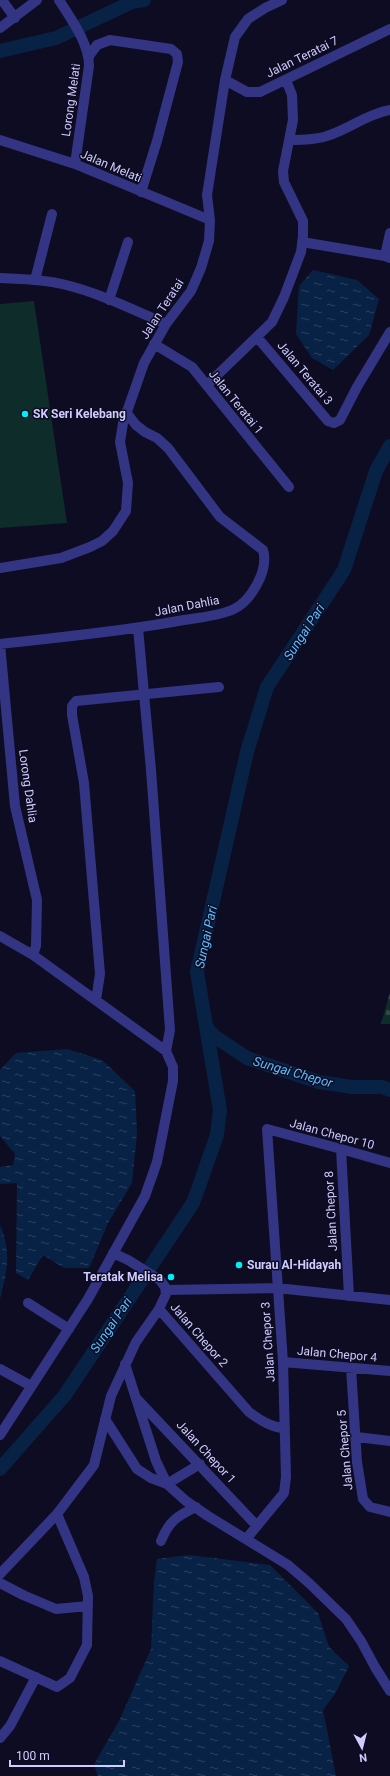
<svg xmlns="http://www.w3.org/2000/svg" width="390" height="1776" viewBox="0 0 390 1776" font-family="Roboto,sans-serif">
<style>
.cemetery{fill:url(#cemetery-stones)}
.pitch{fill:#0e2c29}
.water{fill:url(#water-ripples)}
.lines{fill:none;stroke-linecap:round;stroke-linejoin:round}
.river{stroke:#082245;stroke-width:14}
.minor{stroke:#333584;stroke-width:10}
.poi-dot{fill:#00eff7;stroke:#0e0c22;stroke-width:1.5}
.labels{text-anchor:middle;dominant-baseline:central;stroke-width:3;stroke-linejoin:round;paint-order:stroke}
.street-label{font-size:12px;fill:#cfccff;stroke:#0e0c22}
.poi-label{font-size:12px;font-weight:bold;fill:#cfccff;stroke:#0e0c22;text-anchor:start}
.water-label{font-size:13px;font-style:italic;fill:#5abdff;stroke:#0e0c22}
</style>
<defs>
<pattern id="cemetery-stones" width="16" height="16" patternUnits="userSpaceOnUse"><rect width="16" height="16" fill="#0e2c29"/><path d="M2 7V4a2 2 0 0 1 4 0v3zM10 15v-3a2 2 0 0 1 4 0v3z" fill="#304949"/></pattern>
<pattern id="water-ripples" width="26" height="14" patternUnits="userSpaceOnUse"><rect width="26" height="14" fill="#082245"/><path d="M2 4q2-2 4 0t4 0M15 11q2-2 4 0t4 0" fill="none" stroke="#2b4161"/></pattern>
</defs>
<rect width="100%" height="100%" fill="#0e0c22"/>
<path class="cemetery" d="M 390,992 L 390,1024 L 381,1024 Z"/>
<path class="pitch" d="M 34,301 L 67,523 L 0,528 L 0,304 Z"/>
<path class="water" d="M 313,270 L 357,280 L 379,299 L 369,335 L 333,370 L 312,358 L 296,334 L 299,286 Z
M 67,1049 L 102,1060 L 135,1091 L 137,1133 L 132,1183 L 108,1223 L 89,1268 L 64,1268 L 43,1255 L 28,1280 L 16,1273 L 17,1183 L 0,1184 L 0,1167 L 13,1165 L 15,1154 L 0,1136 L 0,1070 L 16,1053 Z
M 0,1225 C 12,1254 7,1270 0,1299 Z
M 189,1555 L 270,1565 L 318,1613 L 329,1647 L 349,1666 L 335,1694 L 323,1710 L 336,1776 L 98,1776 L 94,1765 L 97,1759 L 119,1721 L 151,1649 L 154,1581 L 157,1559 Z"/>
<g class="lines">
<path class="river" d="M 0,51 L 56,38 L 132,2 L 144,0
M 206,1027 L 214,1036 L 247,1058 L 319,1082 L 352,1087 L 382,1087 L 390,1090
M 0,1469 L 65,1395 L 193,1203 L 217,1135 L 220,1110 L 197,972 L 247,752 L 267,687 L 344,570 L 376,471 L 390,446"/>
<path class="minor" d="M 2,0 L 15,18
M 59,0 C 71,19 89,43 89,66 L 75,164
M 0,28 L 37,0
M 89,56 L 97,45 L 110,40 L 171,49 L 177,54 L 178,62 L 157,141 L 141,192
M 225,80 L 247,92 L 260,92 L 390,29
M 0,140 L 75,164 L 210,220
M 289,140 C 301,140 315,140 327,136 C 349,129 367,114 390,110
M 302,242 L 385,256 L 390,258
M 385,256 L 390,233
M 0,278 C 20,279 42,279 62,284 C 97,292 132,309 166,324
M 35,280 L 52,214
M 109,300 L 128,242
M 257,337 L 328,421 L 334,423 L 340,420 L 357,387 L 390,332
M 154,344 L 192,367 L 289,487
M 207,385 L 272,322 L 284,297 L 301,252 L 303,236 L 303,221 L 284,182 L 283,171 L 293,120 L 292,95 L 286,80
M 0,568 L 61,558 L 90,547 L 102,541 L 113,531 L 126,511 L 128,483 L 120,442 L 123,423 L 144,363 L 166,324 L 191,291 L 201,268 L 209,241 L 210,220 L 207,195 L 225,80 L 235,37 L 248,19 L 265,8 L 282,0
M 138,628 L 151,770 L 170,1030 L 166,1051
M 0,644 C 60,637 119,632 178,621 C 195,618 215,617 232,610 C 251,602 269,570 263,550 L 220,517 L 168,448 L 157,438 L 145,432 L 136,425 L 126,412
M 0,644 L 15,806 L 37,900 L 36,946 L 33,955
M 0,936 L 33,955 L 166,1051 L 173,1067 L 173,1081 L 157,1162 L 145,1196 L 88,1299 L 0,1435
M 96,1000 L 100,974 L 84,783 L 72,715 L 72,706 L 76,701 L 219,687
M 341,1149 L 349,1296
M 166,1290 L 277,1288 L 390,1300
M 28,1303 L 69,1329
M 159,1309 L 249,1412 C 260,1420 272,1428 285,1428
M 283,1362 L 390,1371
M 125,1364 L 156,1461 L 167,1484
M 351,1368 L 357,1462 L 363,1499 L 370,1507 L 390,1512
M 0,1369 L 31,1386
M 136,1398 L 256,1525
M 105,1419 L 137,1469 L 151,1478 L 167,1484 L 186,1501 L 208,1516 L 288,1565 L 309,1583 L 346,1619 L 361,1641 L 375,1667 L 390,1691
M 357,1437 L 390,1441
M 167,1484 L 200,1464
M 247,1538 L 284,1493 L 286,1477 L 283,1362 L 267,1129 L 341,1149 L 390,1163
M 161,1541 C 169,1521 177,1516 196,1507
M 0,1574 L 57,1514 L 94,1465 L 111,1396 L 136,1342 L 159,1309 L 166,1294 L 165,1287 L 160,1280 L 128,1260 L 113,1253
M 0,1583 L 23,1595 L 56,1609 L 88,1606
M 0,1661 L 57,1687 L 70,1678 L 87,1645 L 88,1596 L 84,1577 L 57,1514
M 0,1738 L 10,1726 L 36,1677"/>
</g>
<g class="poi-dot">
<circle cx="25" cy="414" r="4"/>
<circle cx="239" cy="1265" r="4"/>
<circle cx="171" cy="1277" r="4"/>
</g>
<g class="labels">
<g class="street-label">
<text transform="translate(302 57) rotate(-26)">Jalan Teratai 7</text>
<text transform="translate(71 100) rotate(-82)">Lorong Melati</text>
<text transform="translate(111 166) rotate(23)">Jalan Melati</text>
<text transform="translate(162 309) rotate(-57)">Jalan Teratai</text>
<text transform="translate(305 373) rotate(50)">Jalan Teratai 3</text>
<text transform="translate(236 402) rotate(51)">Jalan Teratai 1</text>
<text transform="translate(187 606) rotate(-11)">Jalan Dahlia</text>
<text transform="translate(28 786) rotate(82)">Lorong Dahlia</text>
<text transform="translate(332 1134) rotate(15)">Jalan Chepor 10</text>
<text transform="translate(331 1211) rotate(-93)">Jalan Chepor 8</text>
<text transform="translate(199 1335) rotate(49)">Jalan Chepor 2</text>
<text transform="translate(268 1342) rotate(-94)">Jalan Chepor 3</text>
<text transform="translate(337 1354) rotate(5)">Jalan Chepor 4</text>
<text transform="translate(345 1450) rotate(-95)">Jalan Chepor 5</text>
<text transform="translate(206 1452) rotate(47)">Jalan Chepor 1</text>
</g>
<g class="poi-label">
<text x="33" y="414">SK Seri Kelebang</text>
<text x="247" y="1265">Surau Al-Hidayah</text>
<text x="163" y="1277" text-anchor="end">Teratak Melisa</text>
</g>
<g class="water-label">
<text transform="translate(304 632) rotate(-57)">Sungai Pari</text>
<text transform="translate(206 937) rotate(-78)">Sungai Pari</text>
<text transform="translate(293 1072) rotate(16)">Sungai Chepor</text>
<text transform="translate(111 1325) rotate(-56)">Sungai Pari</text>
</g>
</g>
<g transform="translate(362 1748) rotate(173)" stroke="#0e0c22" stroke-width="3" paint-order="stroke">
<path d="M0-3L7 15L0 10L-7 15Z" fill="#cfccff"/>
<text y="-6" font-size="11" font-weight="bold" text-anchor="middle" fill="#cfccff">N</text>
</g>
<path d="M10 1760v6h114v-6" fill="none" stroke="#cfccff" stroke-width="2"/>
<text x="16" y="1760" font-size="12" fill="#cfccff" stroke="#0e0c22" stroke-width="3" paint-order="stroke">100 m</text>
</svg>
